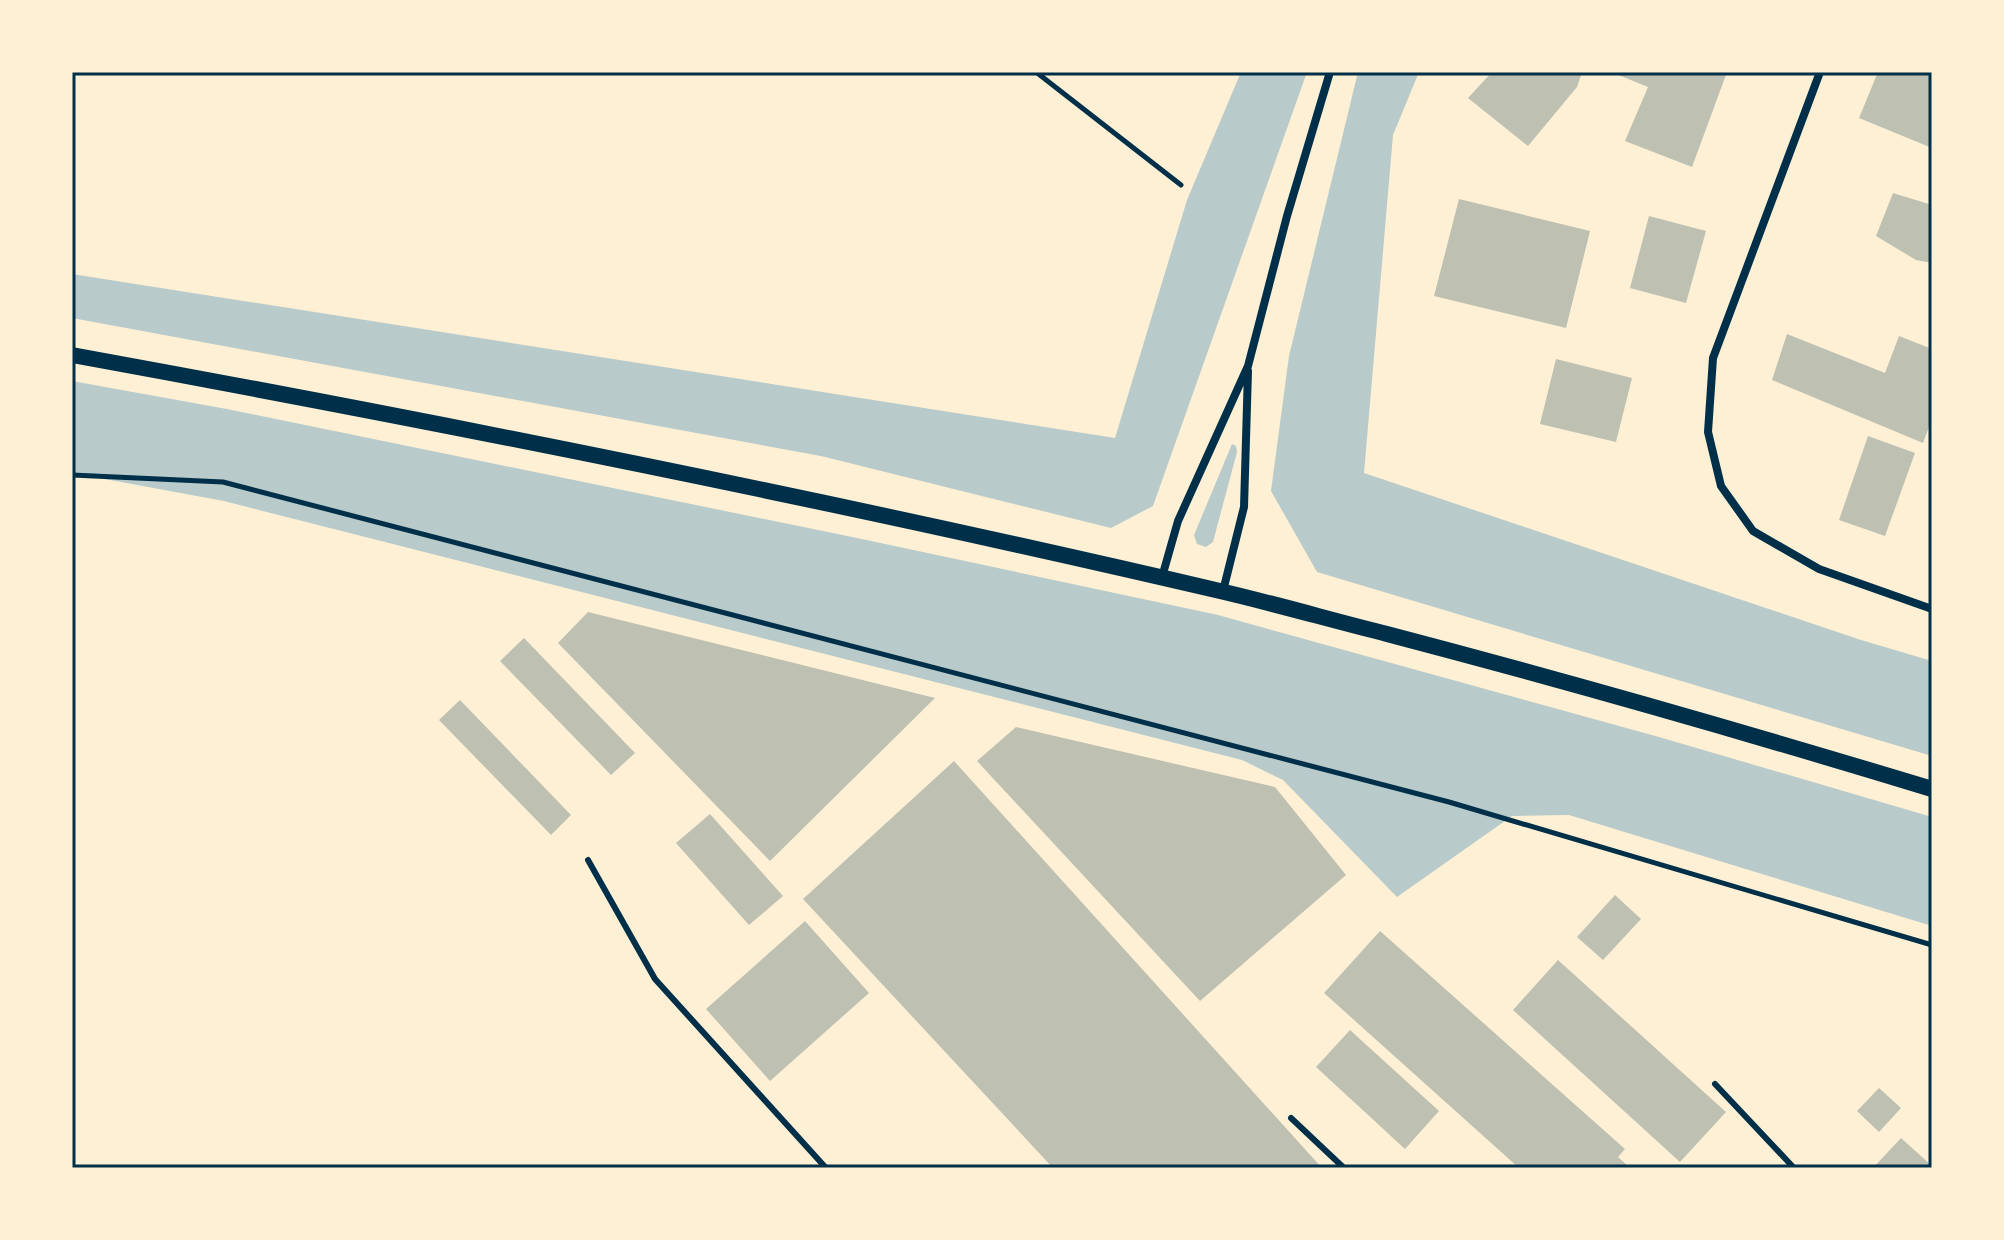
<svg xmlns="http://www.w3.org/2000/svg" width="2004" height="1240" viewBox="0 0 2004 1240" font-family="'PT Sans',sans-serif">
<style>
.green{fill:#b9caca}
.building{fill:#bec0b2}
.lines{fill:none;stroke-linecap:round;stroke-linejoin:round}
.path{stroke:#003049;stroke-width:5}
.service{stroke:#003049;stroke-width:6}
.minor{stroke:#003049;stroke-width:8}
.secondary{stroke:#003049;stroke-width:16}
.neatline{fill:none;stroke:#003049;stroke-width:3}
</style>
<rect width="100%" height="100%" fill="#fdf0d5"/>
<path class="green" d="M 1241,72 L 1307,72 L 1153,506 L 1111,528 L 821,456 L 72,318 L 72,274 L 1115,438 L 1187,200 Z
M 1358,72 L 1419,72 L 1393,135 L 1364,473 L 1861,640 L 1932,661 L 1932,756 L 1317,572 L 1271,491 L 1289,356 Z
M 72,381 L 227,409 L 857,538 L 1218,615 L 1659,737 L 1932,817 L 1932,926 L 1569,815 L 1512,816 L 1397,897 L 1283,780 L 1242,760 L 224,501 L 72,473 Z
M 1232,444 L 1236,446 L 1237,452 L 1213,542 L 1206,547 L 1197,544 L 1194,535 Z"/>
<path class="building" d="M 1492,72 L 1582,72 L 1577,87 L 1528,146 L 1468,98 Z
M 1611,72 L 1727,72 L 1692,167 L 1625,141 L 1648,87 Z
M 1878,72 L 1932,72 L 1932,148 L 1859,118 Z
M 1893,193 L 1932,205 L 1932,263 L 1916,260 L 1876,236 Z
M 1459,199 L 1590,231 L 1566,328 L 1434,296 Z
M 1649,216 L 1706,231 L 1686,303 L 1630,288 Z
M 1787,334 L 1885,373 L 1899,336 L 1932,349 L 1932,419 L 1923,443 L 1772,380 Z
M 1556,359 L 1632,378 L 1616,442 L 1540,424 Z
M 1868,436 L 1915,453 L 1885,536 L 1839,520 Z
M 588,612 L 935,698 L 770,861 L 558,643 Z
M 524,638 L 635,753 L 611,775 L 500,661 Z
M 460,700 L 571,815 L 551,835 L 439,720 Z
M 1016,727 L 1275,787 L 1346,875 L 1200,1001 L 977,761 Z
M 954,761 L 1322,1168 L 1123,1168 L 1121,1166 L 1119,1168 L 1053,1168 L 803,899 Z
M 710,814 L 783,896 L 749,925 L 676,843 Z
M 1615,895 L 1641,919 L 1603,960 L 1577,937 Z
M 805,921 L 869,993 L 770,1081 L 706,1009 Z
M 1380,931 L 1625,1149 L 1618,1157 L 1630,1168 L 1519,1168 L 1324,993 Z
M 1558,960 L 1726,1112 L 1680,1162 L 1513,1010 Z
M 1350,1030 L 1439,1111 L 1405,1149 L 1316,1067 Z
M 1879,1088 L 1901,1108 L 1879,1132 L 1857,1111 Z
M 1901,1138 L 1932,1166 L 1932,1168 L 1873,1168 Z"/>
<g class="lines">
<path class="path" d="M 1036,72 L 1181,185
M 72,475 L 223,482 L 1449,802 L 1932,945"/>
<path class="service" d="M 588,860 L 655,979 L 826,1168
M 1715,1084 L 1794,1168
M 1291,1118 L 1344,1168"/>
<path class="minor" d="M 1820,72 L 1713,358 L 1708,432 L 1721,486 L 1753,531 L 1819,569 L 1932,609
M 1162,577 L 1178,521 L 1248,366 L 1287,216 L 1330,72
M 1223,591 L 1244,507 L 1248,371"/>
<path class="secondary" d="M 72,355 C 456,425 839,502 1220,591 C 1276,604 1331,620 1387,634 C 1570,682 1751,734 1932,789"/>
</g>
<rect width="2004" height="1240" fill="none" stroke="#fdf0d5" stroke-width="148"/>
<rect x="74" y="74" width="1856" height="1092" class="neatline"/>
</svg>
